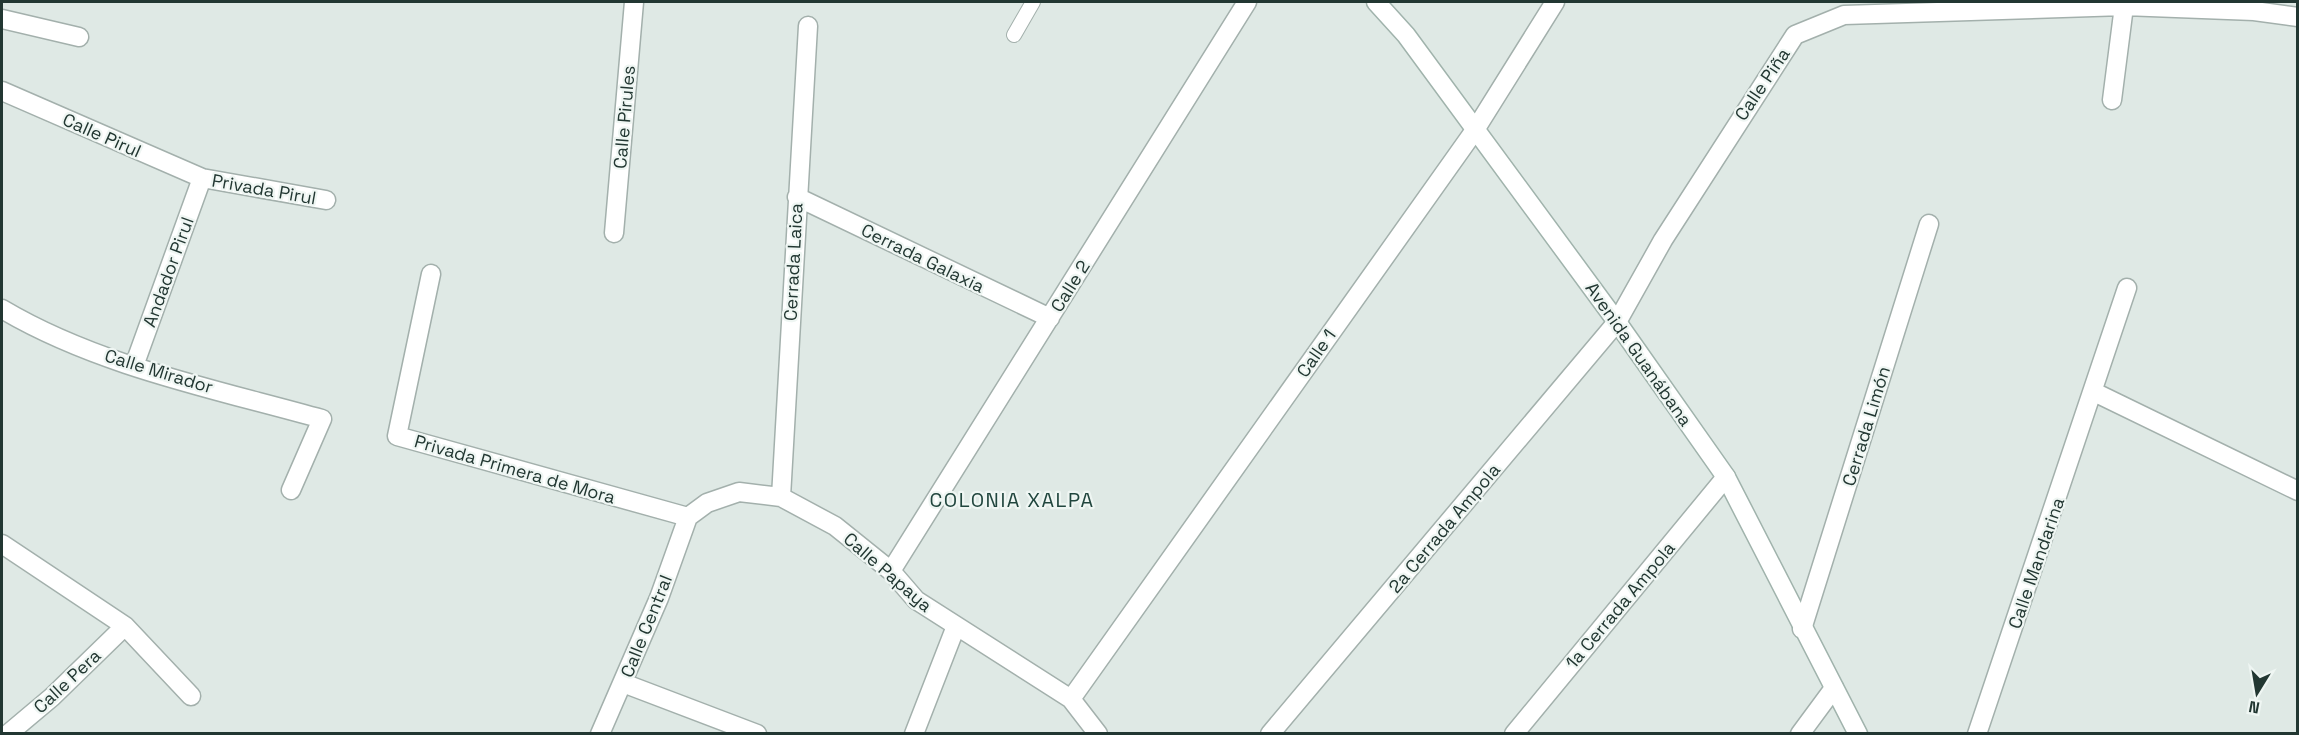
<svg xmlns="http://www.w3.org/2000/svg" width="2299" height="735" viewBox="0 0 2299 735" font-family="'Space Grotesk',sans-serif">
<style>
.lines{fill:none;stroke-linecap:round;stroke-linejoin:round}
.lane-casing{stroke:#a3b0ac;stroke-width:16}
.street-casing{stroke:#a3b0ac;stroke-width:21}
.secondary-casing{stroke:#a0b3ac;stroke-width:21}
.lane{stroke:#fff;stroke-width:14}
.street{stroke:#fff;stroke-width:18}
.secondary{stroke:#fff;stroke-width:18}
.labels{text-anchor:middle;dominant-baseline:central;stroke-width:4.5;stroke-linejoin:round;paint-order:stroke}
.street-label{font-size:18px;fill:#223732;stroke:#eff6f3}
.neighbourhood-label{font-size:20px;letter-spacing:1.5px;fill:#21463e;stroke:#eff6f3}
</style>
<rect width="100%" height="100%" fill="#dfe9e5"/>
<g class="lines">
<g class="lane-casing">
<path id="lane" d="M 1014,35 L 1033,2"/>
</g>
<g class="street-casing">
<path id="street" d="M 2,19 L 79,37
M 2,91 L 202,178 L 326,200
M 2112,100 L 2124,6
M 797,197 L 1050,318
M 614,233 L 634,2
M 431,274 L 397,436 L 688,517
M 2,309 C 98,366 215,389 322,419 L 291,490
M 134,366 L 202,178
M 2094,392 L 2298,491
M 781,497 L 808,26
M 688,517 L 707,503 L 739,492 L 781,497 L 835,526 L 891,571 L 916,600 L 1071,699 L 1098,734
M 2,544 L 125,626 L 191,696
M 891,571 L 1247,2
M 1802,629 L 1929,224
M 623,683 L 757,734
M 1071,699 L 1475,130 L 1555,2
M 8,734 L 52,697 L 125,626
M 600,734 L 659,598 L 688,517
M 914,734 L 956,626
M 1270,734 L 1617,322 L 1663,240 L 1795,35 L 1844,15 L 2124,6 L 2254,11 L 2298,17
M 1514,734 L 1726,477
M 1800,734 L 1834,688
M 1977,734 L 2127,288"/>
</g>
<g class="secondary-casing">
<path id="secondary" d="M 1376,2 L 1406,35 L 1617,322 L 1726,477 L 1858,734"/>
</g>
<use href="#lane" class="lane"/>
<use href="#street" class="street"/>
<use href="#secondary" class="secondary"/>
</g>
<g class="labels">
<g class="street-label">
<text transform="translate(1762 84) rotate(-56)">Calle Piña</text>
<text transform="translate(624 117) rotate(-85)">Calle Pirules</text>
<text transform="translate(102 135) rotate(24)">Calle Pirul</text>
<text transform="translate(264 189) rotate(10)">Privada Pirul</text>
<text transform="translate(923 258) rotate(26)">Cerrada Galaxia</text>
<text transform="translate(793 262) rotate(-87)">Cerrada Laica</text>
<text transform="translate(168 272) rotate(-70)">Andador Pirul</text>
<text transform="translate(1070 286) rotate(-58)">Calle 2</text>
<text transform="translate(1316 353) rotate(-55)">Calle 1</text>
<text transform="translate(1639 354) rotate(55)">Avenida Guanábana</text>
<text transform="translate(159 371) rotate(17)">Calle Mirador</text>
<text transform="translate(1866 426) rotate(-73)">Cerrada Limón</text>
<text transform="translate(515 469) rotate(16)">Privada Primera de Mora</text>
<text transform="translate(1444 528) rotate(-50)">2a Cerrada Ampola</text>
<text transform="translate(2036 563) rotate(-71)">Calle Mandarina</text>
<text transform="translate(888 572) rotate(41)">Calle Papaya</text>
<text transform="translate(1620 605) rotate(-50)">1a Cerrada Ampola</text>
<text transform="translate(646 626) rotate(-68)">Calle Central</text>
<text transform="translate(67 681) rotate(-43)">Calle Pera</text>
</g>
<g class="neighbourhood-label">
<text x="1012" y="500">COLONIA XALPA</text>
</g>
</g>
<rect width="2299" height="735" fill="none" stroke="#223732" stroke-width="6"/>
<g transform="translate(2257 693) rotate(191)" stroke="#eff6f3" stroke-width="4.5" paint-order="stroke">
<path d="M0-4.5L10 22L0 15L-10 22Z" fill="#223732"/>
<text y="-9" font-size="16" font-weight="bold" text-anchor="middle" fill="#223732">N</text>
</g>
</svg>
